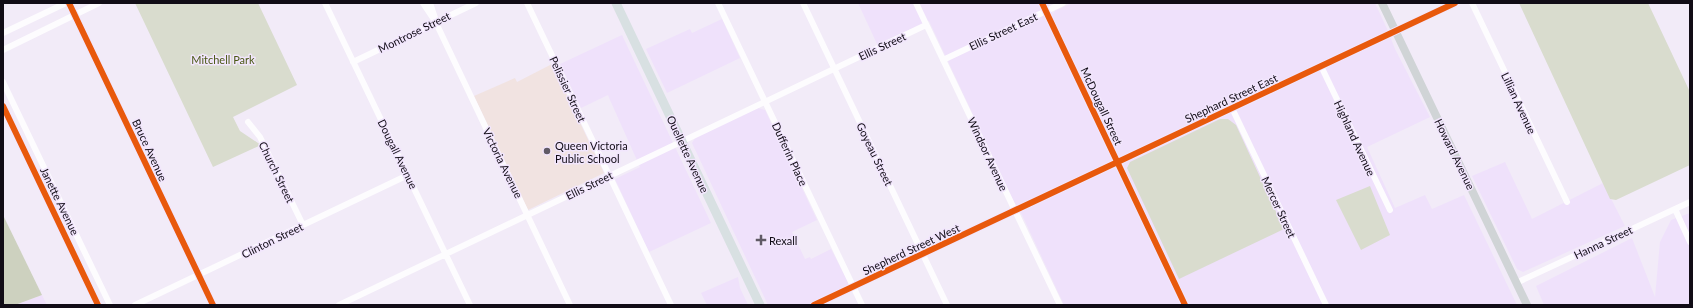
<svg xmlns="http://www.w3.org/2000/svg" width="1693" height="308" viewBox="0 0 1693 308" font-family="Lato,sans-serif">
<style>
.built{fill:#efe1fb}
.education{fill:#f1e3e1}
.green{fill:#d9dcce}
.forest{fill:#cdd1bf}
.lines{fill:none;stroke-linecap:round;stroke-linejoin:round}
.street{stroke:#fdfcfe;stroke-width:6}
.secondary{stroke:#d0d4d6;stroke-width:8}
.primary{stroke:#d8e0e2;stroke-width:9}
.cycleway-casing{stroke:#f2e6fd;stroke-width:8}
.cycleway{stroke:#e8590c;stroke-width:6}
.poi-dot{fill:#605a65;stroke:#f2e6fd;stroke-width:1.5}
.labels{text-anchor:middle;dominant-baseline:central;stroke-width:3;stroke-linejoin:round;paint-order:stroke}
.street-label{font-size:11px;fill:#110c16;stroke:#f2e6fd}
.park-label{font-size:11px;fill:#4a5815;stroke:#f2e6fd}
.poi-label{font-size:11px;fill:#110c16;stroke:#f2e6fd;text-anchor:start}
</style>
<rect width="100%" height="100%" fill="#f2ebf8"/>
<path class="built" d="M 858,3 L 1052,3 L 1048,5 L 1053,14 L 1055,11 L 1072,3 L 1375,3 L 1388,31 L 1395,49 L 1430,117 L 1367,147 L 1395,208 L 1425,195 L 1432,209 L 1464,195 L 1517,305 L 1064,305 L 1022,215 L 1014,202 L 929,21 L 877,44 Z
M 722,19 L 740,58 L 667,93 L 646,49 L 690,29 L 692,33 Z
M 622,35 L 711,223 L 649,252 L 615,179 L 640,167 L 610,100 L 608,95 L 581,108 L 560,64 Z
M 758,108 L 765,110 L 817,220 L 792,232 L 805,259 L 810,257 L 811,259 L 831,249 L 848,282 L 848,293 L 824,305 L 768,305 L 692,143 L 697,135 Z
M 1505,162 L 1532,219 L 1603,183 L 1625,226 L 1523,272 L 1517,269 L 1472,176 Z
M 1690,213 L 1690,305 L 1544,305 L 1536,286 L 1632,238 L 1655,297 L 1660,242 L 1671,220 Z
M 738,277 L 740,288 L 748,305 L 707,305 L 701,293 Z
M 42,295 L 47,305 L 15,305 Z"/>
<path class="education" d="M 552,64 L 604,173 L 528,210 L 474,96 L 515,78 L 517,82 Z"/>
<path class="green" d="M 135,3 L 258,3 L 297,85 L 233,117 L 240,131 L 261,145 L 213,167 Z
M 1519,3 L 1648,3 L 1690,92 L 1690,165 L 1616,200 L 1610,199 Z
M 1220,119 L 1228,119 L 1236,125 L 1284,229 L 1179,279 L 1127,168 L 1130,162 Z
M 1370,186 L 1390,235 L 1361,250 L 1336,200 Z"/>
<path class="forest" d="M 3,215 L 42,295 L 15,305 L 3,305 Z"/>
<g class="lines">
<path class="street" d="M 69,3 L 213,305
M 325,3 L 470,305
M 423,3 L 435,21
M 430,3 L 438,27 L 570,305
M 527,3 L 671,305
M 718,3 L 862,305
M 803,3 L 947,305
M 916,3 L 1060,305
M 1042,3 L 1185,305
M 1472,3 L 1567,202
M 3,33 L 66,3
M 3,50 L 99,3
M 943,60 L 1063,3
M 353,62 L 476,3
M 1321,66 L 1390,210
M 3,82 L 110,305
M 3,106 L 98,305
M 1232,108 L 1326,305
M 248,122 L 260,137 L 303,225
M 1675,209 L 1690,242
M 1516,283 L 1690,202
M 135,305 L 408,175
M 339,305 L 926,25
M 814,305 L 1455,3"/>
<path class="secondary" d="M 1382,3 L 1527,305"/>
<path class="primary" d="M 616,3 L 760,305"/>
<g class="cycleway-casing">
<path id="cycleway" d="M 69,3 L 213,305
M 1042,3 L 1185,305
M 3,106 L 98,305
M 814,305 L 1455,3"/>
</g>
<use href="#cycleway" class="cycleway"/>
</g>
<g class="poi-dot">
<circle cx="547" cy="151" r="4"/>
<path d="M759 234h4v4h4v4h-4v4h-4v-4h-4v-4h4z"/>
</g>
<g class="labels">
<g class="street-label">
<text transform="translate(1003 31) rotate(-25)">Ellis Street East</text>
<text transform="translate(414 32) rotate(-26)">Montrose Street</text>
<text transform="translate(882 46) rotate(-25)">Ellis Street</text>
<text transform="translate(568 89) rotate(65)">Pelissier Street</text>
<text transform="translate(1231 98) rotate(-25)">Shephard Street East</text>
<text transform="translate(1519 103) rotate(65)">Lillian Avenue</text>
<text transform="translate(1102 106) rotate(65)">McDougall Street</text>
<text transform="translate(1355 138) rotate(65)">Highland Avenue</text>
<text transform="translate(150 150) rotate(65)">Bruce Avenue</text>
<text transform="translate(398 154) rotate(64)">Dougall Avenue</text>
<text transform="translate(688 154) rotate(65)">Ouellette Avenue</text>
<text transform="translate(790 154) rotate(65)">Dufferin Place</text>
<text transform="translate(875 154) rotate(64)">Goyeau Street</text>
<text transform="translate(988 154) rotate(65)">Windsor Avenue</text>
<text transform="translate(1455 154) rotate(64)">Howard Avenue</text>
<text transform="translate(503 163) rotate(64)">Victoria Avenue</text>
<text transform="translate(277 172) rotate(64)">Church Street</text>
<text transform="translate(589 185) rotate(-26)">Ellis Street</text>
<text transform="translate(60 201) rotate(64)">Janette Avenue</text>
<text transform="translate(1279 207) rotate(65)">Mercer Street</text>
<text transform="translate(272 240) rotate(-26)">Clinton Street</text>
<text transform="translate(1603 242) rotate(-25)">Hanna Street</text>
<text transform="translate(911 249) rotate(-25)">Shepherd Street West</text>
</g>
<g class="park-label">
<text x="223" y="59">Mitchell Park</text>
</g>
<g class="poi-label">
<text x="555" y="145">Queen Victoria<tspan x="555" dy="13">Public School</tspan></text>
<text x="769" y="240">Rexall</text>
</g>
</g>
<rect width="1693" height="308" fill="none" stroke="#110c16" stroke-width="8"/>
</svg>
